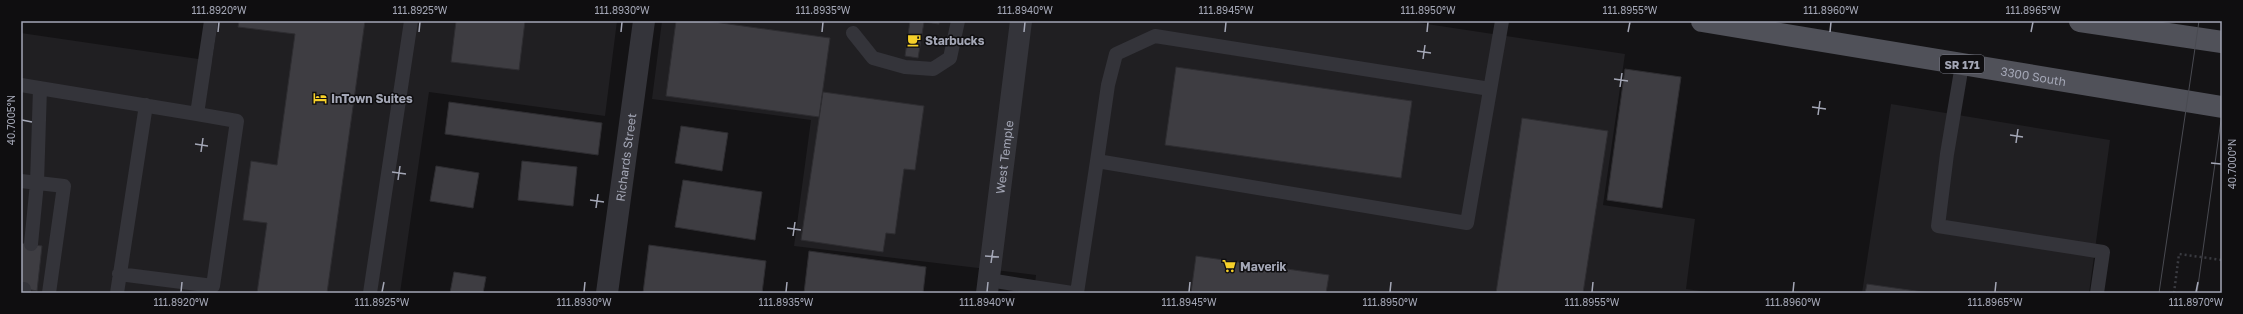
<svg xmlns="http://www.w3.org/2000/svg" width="2243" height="314" viewBox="0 0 2243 314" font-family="'Golos Text',sans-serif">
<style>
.built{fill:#201f22}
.building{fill:#3e3d42;stroke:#2e2d31}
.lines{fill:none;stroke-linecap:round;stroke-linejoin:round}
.path{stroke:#3a3b41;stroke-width:2.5;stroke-dasharray:2 3;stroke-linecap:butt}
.service{stroke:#34343a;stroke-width:14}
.minor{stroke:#34343a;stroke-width:22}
.tertiary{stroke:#34343a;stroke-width:22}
.primary{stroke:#505159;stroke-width:22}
.tram{stroke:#494a51;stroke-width:1}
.ticks{fill:none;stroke:#a4a7b6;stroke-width:1.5}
.labels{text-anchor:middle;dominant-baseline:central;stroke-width:3;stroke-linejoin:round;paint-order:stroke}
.shield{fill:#0f0e10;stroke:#777984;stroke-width:1}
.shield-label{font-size:11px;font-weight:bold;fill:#a4a7b6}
.poi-label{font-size:12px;font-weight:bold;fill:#a4a7b6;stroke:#0f0e10;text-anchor:start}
.street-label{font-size:12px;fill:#a4a7b6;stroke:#0f0e10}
.neatline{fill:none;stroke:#a4a7b6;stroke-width:1.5}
.ticks-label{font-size:10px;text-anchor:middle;fill:#a4a7b6}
</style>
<rect width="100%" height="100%" fill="#141315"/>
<path class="built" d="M 218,21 L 617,21 L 605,116 L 429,92 L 400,293 L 21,293 L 21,33 L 212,61 Z
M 662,21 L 1407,21 L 1625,54 L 1603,205 L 1695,219 L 1686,289 L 1716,293 L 1034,293 L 1036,275 L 794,246 L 811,120 L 652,99 Z
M 1891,104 L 2110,140 L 2089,293 L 1862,293 Z"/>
<path class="building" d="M 239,21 L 365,21 L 327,293 L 257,293 L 267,223 L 243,220 L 251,161 L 277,165 L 295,34 L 238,27 Z
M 456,21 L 525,21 L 519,70 L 451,62 Z
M 676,21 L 707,21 L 830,38 L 819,117 L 666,96 Z
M 910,21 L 939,21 L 939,24 L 924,22 L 918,58 L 905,56 Z
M 1176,67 L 1412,101 L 1401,178 L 1165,145 Z
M 1625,69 L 1681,77 L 1662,208 L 1607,200 Z
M 823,92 L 924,106 L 915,170 L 904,169 L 895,234 L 886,233 L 883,252 L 801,240 Z
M 449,102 L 602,123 L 598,155 L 445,134 Z
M 1522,118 L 1608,131 L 1583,293 L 1496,293 Z
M 681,126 L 728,133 L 722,171 L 675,163 Z
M 522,161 L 577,167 L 573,206 L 518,200 Z
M 436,166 L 479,173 L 473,208 L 430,201 Z
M 683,180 L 762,192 L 755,240 L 675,227 Z
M 21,243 L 42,246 L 37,291 L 21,288 Z
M 649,245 L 766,261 L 762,293 L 643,293 Z
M 809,251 L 926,267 L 923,293 L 804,293 Z
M 1196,256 L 1329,275 L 1326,293 L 1191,293 Z
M 454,272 L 486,277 L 483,293 L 450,293 Z
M 1867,284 L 1930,293 L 1865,293 Z"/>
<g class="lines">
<path class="path" d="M 2174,293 L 2179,254 L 2222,260"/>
<path class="service" d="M 853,33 L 873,58 L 905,67 L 933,69 L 950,58 L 958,21
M 1962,65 L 1947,154 L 1938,226 L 2103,252 L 2097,293
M 21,85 L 197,114 L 211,21
M 1097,161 L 1108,85 L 1116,54 L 1155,36 L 1490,89
M 21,181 L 64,186 L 49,293
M 31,244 L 37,183 L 40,88
M 119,274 L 213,286 L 237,121 L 197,114
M 989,280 L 1072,293
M 24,293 L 24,289
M 117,293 L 146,105
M 370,293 L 411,21
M 1077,293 L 1097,161 L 1467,223 L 1502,21"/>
<path class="minor" id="s1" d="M 607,293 L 644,21"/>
<path class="tertiary" id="s2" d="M 987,293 L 1021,21"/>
<g class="primary">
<path id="s3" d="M 1702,21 L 2222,107"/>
<path d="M 2080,21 L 2222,42"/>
</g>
<path class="tram" d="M 2159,293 L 2199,21
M 2197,293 L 2222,113"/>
</g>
<path class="ticks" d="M 218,32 L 219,22M 419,32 L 420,22M 621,32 L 622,22M 822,32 L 823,22M 1024,32 L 1025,22M 1225,32 L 1226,22M 1427,32 L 1428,22M 1628,32 L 1630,22M 1830,32 L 1831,22M 2031,32 L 2033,22M 1417,51 L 1431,53M 1423,59 L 1425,45M 1614,79 L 1628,81M 1620,87 L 1622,73M 1812,107 L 1826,109M 1818,115 L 1820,101M 22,120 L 32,122M 2010,135 L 2023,137M 2016,143 L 2018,129M 195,144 L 208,146M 201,152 L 203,138M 2211,163 L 2221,164M 392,172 L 406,174M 398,180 L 400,166M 590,200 L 604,202M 596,208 L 598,194M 787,228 L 801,230M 793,236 L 795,222M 985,256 L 999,257M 991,263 L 993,250M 181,292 L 182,282M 382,292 L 384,282M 584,292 L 585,282M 786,292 L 787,282M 987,292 L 988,282M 1189,292 L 1190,282M 1390,292 L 1391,282M 1592,292 L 1593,282M 1793,292 L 1794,282M 1995,292 L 1996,282M 2196,292 L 2198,282"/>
<defs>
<g id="cafe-bare" transform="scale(1.08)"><path d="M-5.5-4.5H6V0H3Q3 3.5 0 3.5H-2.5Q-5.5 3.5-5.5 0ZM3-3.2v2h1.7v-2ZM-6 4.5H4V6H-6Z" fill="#f6d02a" stroke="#0f0e10" stroke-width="2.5" paint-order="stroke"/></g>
<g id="hotel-bare" transform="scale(1.08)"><path d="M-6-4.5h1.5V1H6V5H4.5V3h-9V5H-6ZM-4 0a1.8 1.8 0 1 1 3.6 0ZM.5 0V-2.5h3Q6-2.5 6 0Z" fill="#f6d02a" stroke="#0f0e10" stroke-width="2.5" paint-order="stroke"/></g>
<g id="supermarket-bare" transform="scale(1.08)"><path d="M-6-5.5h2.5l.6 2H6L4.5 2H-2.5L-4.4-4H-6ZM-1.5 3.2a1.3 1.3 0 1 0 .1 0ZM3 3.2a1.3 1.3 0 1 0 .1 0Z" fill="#f6d02a" stroke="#0f0e10" stroke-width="2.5" paint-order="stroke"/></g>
</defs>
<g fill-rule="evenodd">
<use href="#cafe-bare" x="914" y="40"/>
<use href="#hotel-bare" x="320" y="98"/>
<use href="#supermarket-bare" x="1229" y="266"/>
</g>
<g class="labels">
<rect class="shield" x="1940" y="55" width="44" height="18" rx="3"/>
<g class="shield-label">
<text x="1962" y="64">SR 171</text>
</g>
<g class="poi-label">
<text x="925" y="40">Starbucks</text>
<text x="331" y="98">InTown Suites</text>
<text x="1240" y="266">Maverik</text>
</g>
<g class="street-label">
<text stroke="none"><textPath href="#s3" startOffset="336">3300 South</textPath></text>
<text stroke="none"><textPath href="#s1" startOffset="137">Richards Street</textPath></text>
<text stroke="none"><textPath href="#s2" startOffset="137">West Temple</textPath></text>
</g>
</g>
<rect width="2243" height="314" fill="none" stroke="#0f0e10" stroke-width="44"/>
<rect x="22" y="22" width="2199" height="270" class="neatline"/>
<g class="ticks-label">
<text x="219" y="14">111.8920°W</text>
<text x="420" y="14">111.8925°W</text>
<text x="622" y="14">111.8930°W</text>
<text x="823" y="14">111.8935°W</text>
<text x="1025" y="14">111.8940°W</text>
<text x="1226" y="14">111.8945°W</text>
<text x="1428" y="14">111.8950°W</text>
<text x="1630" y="14">111.8955°W</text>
<text x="1831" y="14">111.8960°W</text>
<text x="2033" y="14">111.8965°W</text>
<text transform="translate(11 120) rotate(-90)" y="4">40.7005°N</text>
<text transform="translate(2232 164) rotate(-90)" y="4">40.7000°N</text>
<text x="181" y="306">111.8920°W</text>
<text x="382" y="306">111.8925°W</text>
<text x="584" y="306">111.8930°W</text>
<text x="786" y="306">111.8935°W</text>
<text x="987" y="306">111.8940°W</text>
<text x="1189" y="306">111.8945°W</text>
<text x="1390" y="306">111.8950°W</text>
<text x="1592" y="306">111.8955°W</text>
<text x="1793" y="306">111.8960°W</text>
<text x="1995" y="306">111.8965°W</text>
<text x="2196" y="306">111.8970°W</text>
</g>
</svg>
